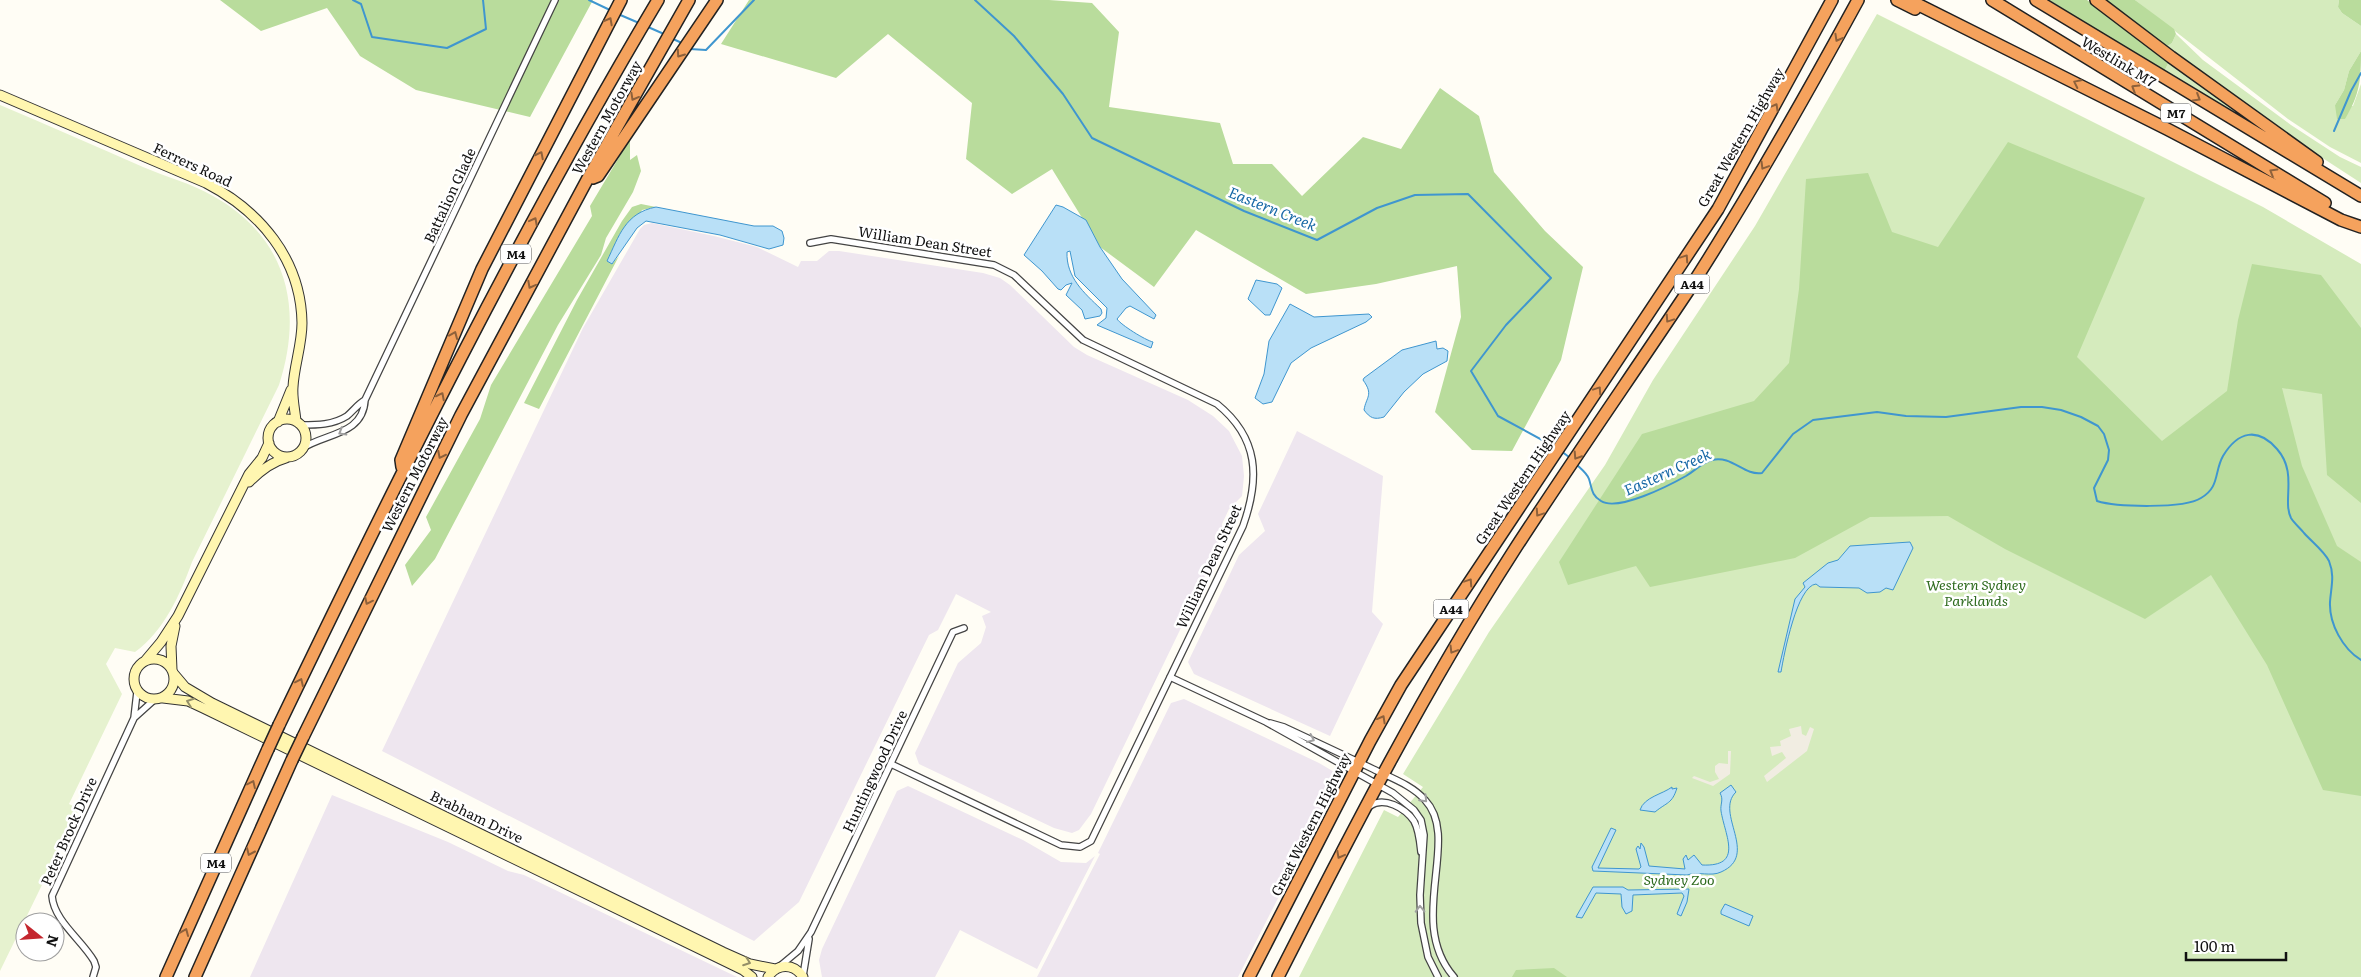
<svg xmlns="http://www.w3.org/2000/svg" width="2361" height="977" viewBox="0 0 2361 977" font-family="Literata,serif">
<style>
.industrial{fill:#eee6ef}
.green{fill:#d5ebbd}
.forest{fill:#b9dc9c}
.pitch{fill:#e6f2cf}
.plaza{fill:#f1ede2}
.water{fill:#b9e0f7;stroke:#3f96cf}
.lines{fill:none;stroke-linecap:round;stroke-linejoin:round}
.stream{stroke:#3f96cf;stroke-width:2}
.street-casing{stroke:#444;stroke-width:8}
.secondary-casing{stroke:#333;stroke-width:11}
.highway-casing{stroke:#222;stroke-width:14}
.street{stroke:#fff;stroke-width:5.5}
.secondary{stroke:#fff6b0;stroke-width:9}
.highway{stroke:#f5a25d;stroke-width:11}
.highway-bridge-casing{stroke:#222;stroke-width:14;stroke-linecap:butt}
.highway-bridge{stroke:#f5a25d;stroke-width:11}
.oneway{stroke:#8e613b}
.oneway2{stroke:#a0a0a0}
.oneway3{stroke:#948f68}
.labels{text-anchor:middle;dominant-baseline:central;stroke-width:5;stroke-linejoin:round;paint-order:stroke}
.shield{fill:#fff;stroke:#585858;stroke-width:1}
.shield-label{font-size:12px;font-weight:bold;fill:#111}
.street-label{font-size:14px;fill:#111;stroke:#fff}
.park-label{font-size:14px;font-style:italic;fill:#2f6b1f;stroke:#fff}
.water-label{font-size:15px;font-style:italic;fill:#1768a6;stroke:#fff}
</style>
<rect width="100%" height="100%" fill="#fffdf5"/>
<path class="industrial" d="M 652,223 L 714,236 L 757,247 L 798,267 L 801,261 L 817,261 L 829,251 L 839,251 L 983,273 L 1000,278 L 1010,285 L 1074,347 L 1087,355 L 1188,400 L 1213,416 L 1229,431 L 1242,456 L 1244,476 L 1242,496 L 1229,509 L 1222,524 L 1223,534 L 1216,547 L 1218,548 L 1179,632 L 1091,814 L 1079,830 L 1072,833 L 1054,828 L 919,764 L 915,753 L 958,663 L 981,643 L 986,627 L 982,616 L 991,612 L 956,594 L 938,630 L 929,635 L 799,902 L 754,941 L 382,751 L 583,328 L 640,229 L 644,225 Z
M 1297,431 L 1383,476 L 1372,612 L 1383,624 L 1330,736 L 1194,674 L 1188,662 L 1239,555 L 1265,531 L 1258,514 Z
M 1184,699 L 1319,763 L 1336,773 L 1338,777 L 1337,782 L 1238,977 L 1037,977 L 1100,854 L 1098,853 L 1171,703 Z
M 908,786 L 1023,840 L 1061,862 L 1086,863 L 1095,856 L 1037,969 L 960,930 L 935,977 L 822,977 L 819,960 L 822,949 L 897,791 Z
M 332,795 L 448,842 L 508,871 L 524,875 L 737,977 L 250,977 Z"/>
<path class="green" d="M 2135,0 L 2339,0 L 2338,7 L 2342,13 L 2361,26 L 2361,51 L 2349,71 L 2344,90 L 2335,105 L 2353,106 L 2361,84 L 2361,163 L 2330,147 L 2288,119 Z
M 1877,14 L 2263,207 L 2361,264 L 2361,977 L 1299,977 L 1384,810 L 1398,817 L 1423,787 L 1403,774 L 1489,632 L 1605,465 L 1653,380 L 1755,226 Z
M 2176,34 L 2203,60 L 2291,125 L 2340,157 L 2361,167 L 2361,183 L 2284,133 L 2166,47 L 2172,43 Z
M 2169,61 L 2249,120 L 2248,123 L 2164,72 Z"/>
<path class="forest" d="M 220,0 L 593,0 L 530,117 L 416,90 L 360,56 L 327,8 L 261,31 Z
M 749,0 L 1049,0 L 1092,3 L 1119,32 L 1109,107 L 1220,123 L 1233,164 L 1272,164 L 1302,196 L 1363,137 L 1401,149 L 1440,88 L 1479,116 L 1494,172 L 1545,231 L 1583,267 L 1561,360 L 1512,451 L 1472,450 L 1435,412 L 1461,317 L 1457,266 L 1376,284 L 1306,294 L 1196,230 L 1154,287 L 1100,247 L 1052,169 L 1012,194 L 966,159 L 972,103 L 888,34 L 836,78 L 721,44 Z
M 2049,0 L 2087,0 L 2171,57 L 2164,72 Z
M 2106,0 L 2135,0 L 2174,29 L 2176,34 L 2172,43 L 2166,47 Z
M 2339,0 L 2361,0 L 2361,26 L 2342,13 L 2338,7 Z
M 2361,51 C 2361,80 2360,94 2345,119 L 2337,119 L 2335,105 L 2344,90 L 2349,71 Z
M 630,139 L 630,160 L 637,155 L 641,171 L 633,192 L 606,238 L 601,255 L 558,325 L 435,559 L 412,586 L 405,565 L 431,530 L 426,517 L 480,419 L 491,385 L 592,216 L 590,206 Z
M 2008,142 L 2145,198 L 2077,357 L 2162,441 L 2227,391 L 2238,320 L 2252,264 L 2321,275 L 2361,328 L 2361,503 L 2327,475 L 2322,394 L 2282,388 L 2302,466 L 2337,546 L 2361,562 L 2361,796 L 2323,790 L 2267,665 L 2211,575 L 2145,619 L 2005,549 L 1948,516 L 1870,517 L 1795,558 L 1650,587 L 1636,566 L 1568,585 L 1559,562 L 1642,434 L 1754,401 L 1789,363 L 1799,289 L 1806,179 L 1868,173 L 1892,232 L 1938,247 Z
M 641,204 L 656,207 L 642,210 L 612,264 L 619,256 L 539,409 L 524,403 L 577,300 L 622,221 L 632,207 Z
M 1554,968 L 1567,977 L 1512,977 L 1516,970 Z"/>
<path class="pitch" d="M 0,105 C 48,125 95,146 143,167 C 166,177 191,183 213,196 C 287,237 304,308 279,385 L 192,562 C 180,595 164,631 135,652 L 115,648 L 106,664 L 122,694 L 69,804 L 79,809 L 0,971 Z"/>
<path class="plaza" d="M 1801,726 L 1802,734 L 1806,736 L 1810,727 L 1814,729 L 1807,751 L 1767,782 L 1764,776 L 1786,758 L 1782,752 L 1772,756 L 1770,747 L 1781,746 L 1780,741 L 1791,736 L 1789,729 Z
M 1728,751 L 1731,751 L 1730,774 L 1713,786 L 1692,778 L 1694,776 L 1710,782 L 1719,779 L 1715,772 L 1715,766 L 1719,763 L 1728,764 Z"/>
<path class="water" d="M 1056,205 L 1063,207 L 1086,220 L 1100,247 L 1122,279 L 1156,315 L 1154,319 L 1130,306 L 1126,308 L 1117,319 C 1121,325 1145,340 1153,342 L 1151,348 L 1097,325 L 1106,318 L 1107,308 L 1075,276 L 1070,251 L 1067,252 C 1066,277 1084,293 1101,309 L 1102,313 L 1100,316 L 1085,319 L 1082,310 L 1066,295 L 1072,283 L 1066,285 L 1061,290 L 1058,289 L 1042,271 L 1024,255 Z
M 656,207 L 754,226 L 773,226 L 782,231 L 784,238 L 783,245 L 769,249 L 720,235 L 646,221 L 637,228 L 612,264 L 607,261 C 619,236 625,213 656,207 Z
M 1256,280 L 1277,284 L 1282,288 L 1270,315 L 1265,315 L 1248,299 Z
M 1290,304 L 1314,317 L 1369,314 L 1372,317 L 1366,322 L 1311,348 L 1291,363 L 1272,402 L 1263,404 L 1255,398 L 1264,374 L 1269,341 Z
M 1436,341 L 1437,349 L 1443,348 L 1448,351 L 1447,361 L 1423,374 L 1404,392 L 1384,417 C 1374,420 1370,418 1364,410 C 1366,397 1374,395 1363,380 L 1364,378 L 1402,350 Z
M 1910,542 L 1913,548 L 1893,590 L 1886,588 L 1880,592 L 1867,593 L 1859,588 L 1820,587 L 1816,584 C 1797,586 1784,654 1781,672 L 1778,672 L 1795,599 L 1805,587 L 1803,583 L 1828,563 L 1838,560 L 1850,546 Z
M 1731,785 L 1736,792 C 1714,813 1760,855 1721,872 C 1711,877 1698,871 1687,875 L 1593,871 L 1592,867 L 1611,828 L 1616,830 L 1598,868 L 1639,869 L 1641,867 L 1636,849 L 1638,846 L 1640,849 L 1641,843 L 1644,847 L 1649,866 L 1685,869 L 1683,859 L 1686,855 L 1688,860 L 1694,855 L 1702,865 C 1744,867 1725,836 1721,811 C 1720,804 1724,800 1720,793 Z
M 1672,787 L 1672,789 L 1677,788 C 1672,804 1667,802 1655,812 L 1640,810 C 1644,797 1663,794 1672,787 Z
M 1593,887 L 1623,887 L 1628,890 L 1689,889 L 1687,902 L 1681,916 L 1677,914 L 1684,896 L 1682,893 L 1633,895 L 1632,911 L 1626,914 L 1622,907 L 1621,894 L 1596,893 L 1582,918 L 1576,917 Z
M 1725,904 L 1753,916 L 1749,926 L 1721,914 L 1721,911 Z"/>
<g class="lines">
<path class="stream" d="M 353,0 L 361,4 L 372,37 L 447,48 L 486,29 L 483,0
M 589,0 L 612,11
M 975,0 L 1014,36 L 1063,94 L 1092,138 L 1244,211 L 1317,240 L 1377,208 L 1415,195 L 1468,194 L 1551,278 L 1506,325 L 1471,371 L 1498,416 L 1555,447
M 618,14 L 639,23
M 648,27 L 664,34
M 673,39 L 682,43
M 690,49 L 706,50 L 754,0
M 2334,131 L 2351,91 L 2361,73
M 1561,451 L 1569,457
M 1576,464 C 1580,468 1587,473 1589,479 C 1592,488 1591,495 1601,501 C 1618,512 1670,485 1686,476 C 1696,470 1701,463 1712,460 C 1732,455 1744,476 1762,473 L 1793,434 L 1813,420 L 1877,412 L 1906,416 L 1946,417 L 2021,407 L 2042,407 L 2061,410 L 2081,417 L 2098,426 L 2104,434 L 2109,450 L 2108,460 L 2094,488 L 2097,501 C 2116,507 2184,509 2201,498 C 2220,487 2214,472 2223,456 C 2238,431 2258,427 2277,449 C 2298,473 2282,500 2291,518 C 2294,523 2300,528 2304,533 C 2312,542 2324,551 2329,561 C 2335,576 2331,587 2330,602 C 2329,624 2343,649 2361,660"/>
<g class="street-casing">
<path id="street" d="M 810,243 L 831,239 L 994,265 L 1014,275 L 1083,340 L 1217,404 C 1259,438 1260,478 1243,526 L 1091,841 L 1080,847 L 1061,845 L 891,764
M 301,425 C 317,425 333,425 347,416 C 353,411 358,404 365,400
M 303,448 C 326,433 363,435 365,400 L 555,0
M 1170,677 L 1266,722 L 1393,793 L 1414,810 L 1421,820 L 1424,835 L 1420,895 L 1421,923 L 1428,957 L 1438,977
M 134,718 L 154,700
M 1270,723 L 1284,727 C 1314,741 1344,755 1373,769 C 1391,778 1412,785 1425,800 C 1462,839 1405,921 1454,977
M 1370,806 C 1384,796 1405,808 1414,821 C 1419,830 1420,842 1421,852
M 780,966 L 798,951 L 811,932 L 953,632 L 964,628
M 803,976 L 809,939
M 93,977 L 96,967 L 94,961 C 82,940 54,921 52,896 L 134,718 L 137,692"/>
</g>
<g class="secondary-casing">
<path id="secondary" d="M 0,95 L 206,183 C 260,211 301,259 302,323 C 302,345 294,366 293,387 C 292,398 295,410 296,421
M268 438a19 19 0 1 1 38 0a19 19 0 1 1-38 0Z
M 278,422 L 291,390
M 249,482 C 260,471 271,462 286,458
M134 679a20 20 0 1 1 40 0a20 20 0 1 1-40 0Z
M 145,661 L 161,642 L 178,616 L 249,474 L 262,458 L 269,443
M 172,670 L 171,646 L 175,626
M 174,674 L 185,687 L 212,703 L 723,952 L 750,964 L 775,969
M 163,698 L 188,701 L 203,708 L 743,970 L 752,977
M 768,977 C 777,963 794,963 803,977"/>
</g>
<g class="highway-casing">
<path id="highway" d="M 1897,0 L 1915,9
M 1909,0 L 2167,129 L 2341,220 L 2361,227
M 1992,0 L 2325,203
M 2036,0 L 2361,196
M 2096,0 L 2171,57 L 2317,162
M 593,178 L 598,176 L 717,0
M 402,467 L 401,460 L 482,269 L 621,0
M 279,725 C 397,480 518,235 658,0
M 303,737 L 461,415 L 587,180 L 689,0
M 166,977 L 268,749
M 195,977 L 292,760
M 1249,977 L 1370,741 L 1401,685 L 1718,209 L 1832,0
M 1278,977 C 1351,833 1425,689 1513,552 C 1570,464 1630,378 1688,291 C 1749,197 1804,99 1858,0"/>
</g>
<use href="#street" class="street"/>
<use href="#secondary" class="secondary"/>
<use href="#highway" class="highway"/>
<g class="highway-bridge-casing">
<path id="highway-bridge" d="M 268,749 L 279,725
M 292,760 L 303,737"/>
</g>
<use href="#highway-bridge" class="highway-bridge"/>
</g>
<defs><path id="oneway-chevron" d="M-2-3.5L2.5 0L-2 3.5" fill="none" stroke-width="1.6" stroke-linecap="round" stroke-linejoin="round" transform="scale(1.25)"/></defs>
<g class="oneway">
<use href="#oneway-chevron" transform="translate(609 21) rotate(-62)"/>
<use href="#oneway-chevron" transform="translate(1838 38) rotate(119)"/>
<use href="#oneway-chevron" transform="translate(680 54) rotate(125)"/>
<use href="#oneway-chevron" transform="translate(2077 83) rotate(-154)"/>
<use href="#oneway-chevron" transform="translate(2135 88) rotate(-148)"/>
<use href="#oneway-chevron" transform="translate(634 97) rotate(119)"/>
<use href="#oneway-chevron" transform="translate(2197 98) rotate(31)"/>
<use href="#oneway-chevron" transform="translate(1775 107) rotate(-61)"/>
<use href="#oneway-chevron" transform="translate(540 155) rotate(-63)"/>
<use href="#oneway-chevron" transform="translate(1764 166) rotate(121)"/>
<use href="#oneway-chevron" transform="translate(2273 172) rotate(-149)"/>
<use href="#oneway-chevron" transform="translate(534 221) rotate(-62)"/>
<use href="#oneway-chevron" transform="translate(1685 258) rotate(-56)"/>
<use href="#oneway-chevron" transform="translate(531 285) rotate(118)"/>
<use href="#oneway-chevron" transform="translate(1669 319) rotate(124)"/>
<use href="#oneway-chevron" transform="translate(454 335) rotate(-67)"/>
<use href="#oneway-chevron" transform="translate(1598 390) rotate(-56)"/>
<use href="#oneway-chevron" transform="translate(441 396) rotate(-63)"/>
<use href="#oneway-chevron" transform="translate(441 455) rotate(117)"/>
<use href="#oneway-chevron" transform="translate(1577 456) rotate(123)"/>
<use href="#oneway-chevron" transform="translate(1539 513) rotate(124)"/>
<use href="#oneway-chevron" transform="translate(1469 582) rotate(-56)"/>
<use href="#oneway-chevron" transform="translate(368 601) rotate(116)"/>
<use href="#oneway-chevron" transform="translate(1453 650) rotate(121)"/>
<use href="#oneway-chevron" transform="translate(300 682) rotate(-65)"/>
<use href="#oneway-chevron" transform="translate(1382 719) rotate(-61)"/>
<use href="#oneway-chevron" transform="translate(252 784) rotate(-65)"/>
<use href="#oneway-chevron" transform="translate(250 852) rotate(114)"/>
<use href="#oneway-chevron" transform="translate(1340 855) rotate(118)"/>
<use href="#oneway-chevron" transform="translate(185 932) rotate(-67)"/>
</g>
<g class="oneway2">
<use href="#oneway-chevron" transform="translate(342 432) rotate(150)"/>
<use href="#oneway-chevron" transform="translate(1311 739) rotate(25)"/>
<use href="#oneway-chevron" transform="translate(1424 799) rotate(46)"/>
<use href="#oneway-chevron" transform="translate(1420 909) rotate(-91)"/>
</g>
<g class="oneway3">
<use href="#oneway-chevron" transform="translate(190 702) rotate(-160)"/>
<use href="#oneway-chevron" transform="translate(747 962) rotate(20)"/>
</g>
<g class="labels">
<g class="shield">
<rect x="2161" y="103.5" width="30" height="19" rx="4"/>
<rect x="501" y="244.5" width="30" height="19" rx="4"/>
<rect x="1674.5" y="274.5" width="35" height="19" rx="4"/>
<rect x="1433.5" y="599.5" width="35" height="19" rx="4"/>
<rect x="201" y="853.5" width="30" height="19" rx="4"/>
</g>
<g class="shield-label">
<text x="2176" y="113">M7</text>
<text x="516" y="254">M4</text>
<text x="1692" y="284">A44</text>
<text x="1451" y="609">A44</text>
<text x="216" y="863">M4</text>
</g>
<g class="street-label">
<text transform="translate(2119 61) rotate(31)">Westlink M7</text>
<text transform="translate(606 117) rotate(-61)">Western Motorway</text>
<text transform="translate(1740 137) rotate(-60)">Great Western Highway</text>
<text transform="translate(193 164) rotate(25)">Ferrers Road</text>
<text transform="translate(449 195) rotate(-65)">Battalion Glade</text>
<text transform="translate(925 241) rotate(9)">William Dean Street</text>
<text transform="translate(414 474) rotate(-63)">Western Motorway</text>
<text transform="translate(1522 477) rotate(-56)">Great Western Highway</text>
<text transform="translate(1208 566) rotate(-65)">William Dean Street</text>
<text transform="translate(874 771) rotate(-65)">Huntingwood Drive</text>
<text transform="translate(477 816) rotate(26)">Brabham Drive</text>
<text transform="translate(1310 824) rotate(-63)">Great Western Highway</text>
<text transform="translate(68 831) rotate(-66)">Peter Brock Drive</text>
</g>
<g class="park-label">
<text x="1976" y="584">Western Sydney<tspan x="1976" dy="16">Parklands</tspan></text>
<text x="1679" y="879">Sydney Zoo</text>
</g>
<g class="water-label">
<text transform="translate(1273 208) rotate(22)">Eastern Creek</text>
<text transform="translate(1667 471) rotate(-24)">Eastern Creek</text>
</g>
</g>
<g transform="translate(40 937) rotate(107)"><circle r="24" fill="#ffffff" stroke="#a0a0a0"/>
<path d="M0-4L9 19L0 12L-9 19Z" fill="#c4262e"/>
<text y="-8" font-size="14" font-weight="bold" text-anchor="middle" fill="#111111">N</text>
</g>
<path d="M2186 952v8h100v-8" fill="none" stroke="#111111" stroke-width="2.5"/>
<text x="2194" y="952" font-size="15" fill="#111111" stroke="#ffffff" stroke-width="4" paint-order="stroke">100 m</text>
</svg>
